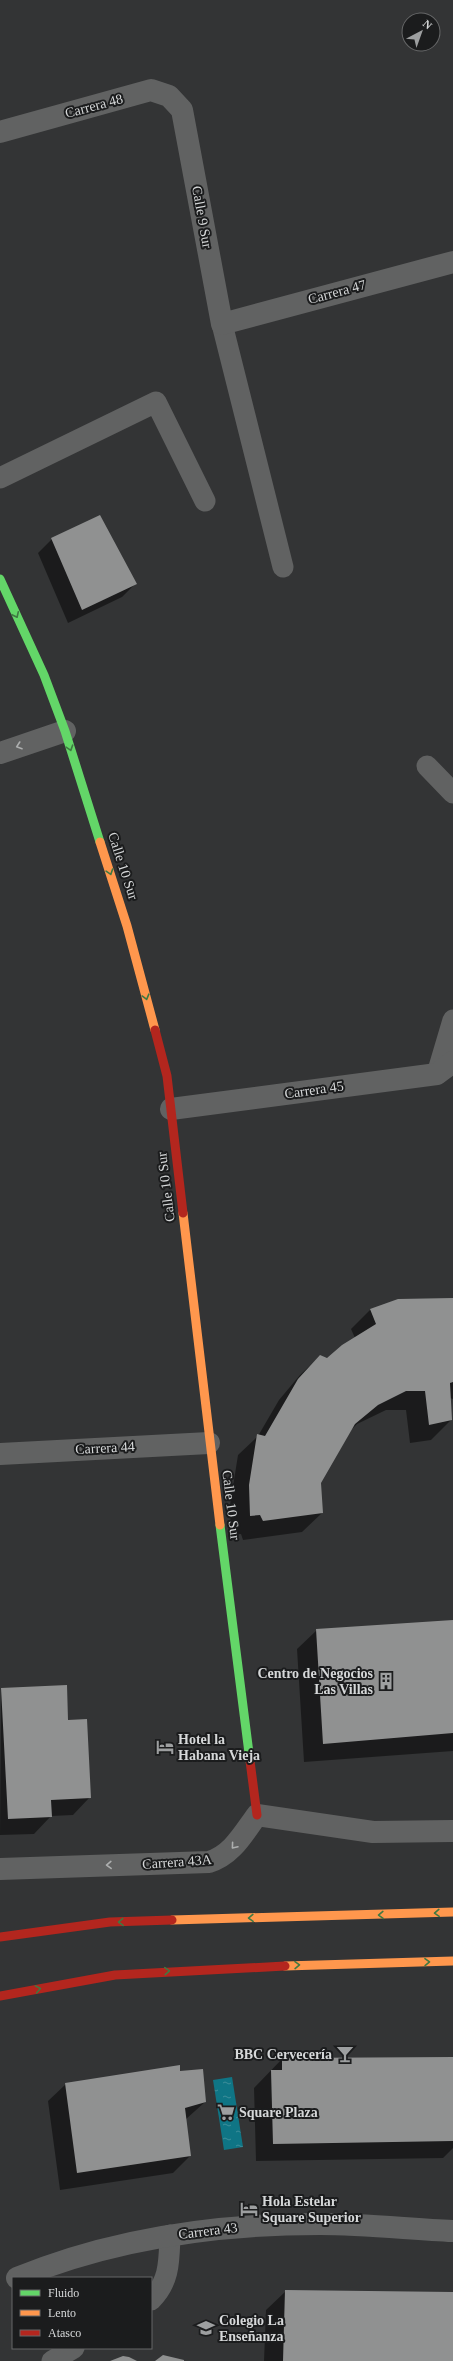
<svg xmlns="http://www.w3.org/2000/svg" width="453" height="2361" viewBox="0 0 453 2361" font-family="Georgia,serif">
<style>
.water{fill:url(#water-ripples)}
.shadow{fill:#0007}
.building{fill:#909191}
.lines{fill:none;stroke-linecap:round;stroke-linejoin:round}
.lane{stroke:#616262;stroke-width:21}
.street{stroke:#616262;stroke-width:22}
.fast{stroke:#63d668;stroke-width:9}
.slow{stroke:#ff974d;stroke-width:9}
.jam{stroke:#b3261e;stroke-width:9}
.oneway{stroke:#3f7942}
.oneway2{stroke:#adafaf}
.labels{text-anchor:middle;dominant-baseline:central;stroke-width:4;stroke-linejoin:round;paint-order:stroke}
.street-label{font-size:14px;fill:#d6d8d9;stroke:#1b1c1d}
.poi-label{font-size:14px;font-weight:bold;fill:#d6d8d9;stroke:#1b1c1d;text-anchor:start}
</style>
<defs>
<pattern id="water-ripples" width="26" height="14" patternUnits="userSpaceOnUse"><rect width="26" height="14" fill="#0f7585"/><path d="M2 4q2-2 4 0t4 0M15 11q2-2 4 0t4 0" fill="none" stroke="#3d8e9b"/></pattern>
</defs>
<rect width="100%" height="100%" fill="#333435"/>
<path class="water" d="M 232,2077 L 243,2147 L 224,2150 L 213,2080 Z"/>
<path class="shadow" d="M 52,539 L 136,583 L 122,597 L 68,623 L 38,553 Z
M 453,1299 L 453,1399 L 450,1398 L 451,1420 L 431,1440 L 410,1443 L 406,1410 L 386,1410 L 357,1424 L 351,1430 L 320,1482 L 322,1513 L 302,1532 L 243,1540 L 241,1534 L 231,1535 L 230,1505 L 238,1455 L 258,1436 L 279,1400 L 300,1375 L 320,1356 L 328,1360 L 355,1338 L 351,1329 L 370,1310 Z
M 453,1621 L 453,1751 L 304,1762 L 297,1649 L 317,1630 Z
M 1,1689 L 68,1721 L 90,1797 L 73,1815 L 51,1816 L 34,1834 L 0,1835 Z
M 453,2058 L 453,2148 L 443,2158 L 256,2161 L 254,2088 L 282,2059 Z
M 179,2072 L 205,2102 L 185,2120 L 190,2156 L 173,2173 L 60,2190 L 48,2101 L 66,2084 Z
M 286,2291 L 453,2293 L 453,2361 L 264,2361 L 266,2310 Z"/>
<path class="building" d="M 100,515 L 137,584 L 82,610 L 51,538 Z
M 453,1298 L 453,1382 L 450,1383 L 452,1420 L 429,1425 L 425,1391 L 406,1391 L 378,1405 L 355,1424 L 321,1483 L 323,1513 L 263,1521 L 260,1515 L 250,1516 L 249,1485 L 257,1434 L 265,1436 L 298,1379 L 320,1355 L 327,1358 L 342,1345 L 376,1324 L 370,1309 L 398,1299 Z
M 453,1620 L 453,1733 L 323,1744 L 316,1629 Z
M 67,1685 L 68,1720 L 87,1719 L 91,1798 L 51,1800 L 52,1817 L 8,1819 L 1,1688 Z
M 453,2057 L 453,2141 L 273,2144 L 271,2070 L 282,2070 L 282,2058 Z
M 180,2065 L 180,2071 L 203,2069 L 206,2102 L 185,2108 L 191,2156 L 77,2173 L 65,2083 Z
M 285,2290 L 453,2292 L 453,2361 L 283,2361 Z
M 163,2355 L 184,2360 L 184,2361 L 155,2361 Z
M 123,2356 L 129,2357 L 137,2361 L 110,2361 Z"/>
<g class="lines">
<path class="lane" d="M 222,324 L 283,567
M 0,478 L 156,402 L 205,501
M 427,766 L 453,793
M 437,1074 L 453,1020
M 151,2300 C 170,2281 169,2261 170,2235
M 52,2361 L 74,2348"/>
<path class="street" d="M 0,132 L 151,90 L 169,96 L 182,110 L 222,324 L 453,262
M 0,753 L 65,731
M 171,1109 L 437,1074 L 453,1062
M 0,1454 L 209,1443
M 0,1869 L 209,1862 C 232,1855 243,1834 257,1815 L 373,1832 L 453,1831
M 17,2278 C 112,2239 217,2224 320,2224 C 364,2224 409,2229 453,2231"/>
<path class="fast" d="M 0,579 L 44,675 L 65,731 L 100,842
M 220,1525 L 250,1761"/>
<path class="slow" d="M 100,842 L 127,926 L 155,1030
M 183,1213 L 220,1525
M 172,1920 L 453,1912
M 285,1966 L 453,1961"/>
<path class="jam" d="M 155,1030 L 167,1076 L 183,1213
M 250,1761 L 257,1815
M 0,1937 L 110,1922 L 172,1920
M 0,1996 L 115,1975 L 285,1966"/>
</g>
<defs><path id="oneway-chevron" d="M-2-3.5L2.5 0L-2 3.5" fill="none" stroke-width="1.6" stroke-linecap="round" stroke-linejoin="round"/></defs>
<g class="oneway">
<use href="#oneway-chevron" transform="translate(16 615) rotate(65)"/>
<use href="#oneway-chevron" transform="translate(70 748) rotate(72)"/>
<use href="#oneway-chevron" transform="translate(110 872) rotate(72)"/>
<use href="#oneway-chevron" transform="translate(146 997) rotate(75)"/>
<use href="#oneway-chevron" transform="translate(437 1913) rotate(177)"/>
<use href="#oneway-chevron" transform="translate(381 1915) rotate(178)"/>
<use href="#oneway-chevron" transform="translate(251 1918) rotate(178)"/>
<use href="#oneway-chevron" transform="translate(121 1922) rotate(178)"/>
<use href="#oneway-chevron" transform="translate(427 1962) rotate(-1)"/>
<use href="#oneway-chevron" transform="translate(297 1965) rotate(-1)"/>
<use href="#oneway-chevron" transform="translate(167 1971) rotate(-4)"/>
<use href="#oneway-chevron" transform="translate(38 1989) rotate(-10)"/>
</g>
<g class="oneway2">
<use href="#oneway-chevron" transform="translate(19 746) rotate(161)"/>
<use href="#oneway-chevron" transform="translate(234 1846) rotate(130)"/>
<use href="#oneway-chevron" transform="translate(109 1865) rotate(178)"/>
</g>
<defs>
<g id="building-bare" transform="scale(1.38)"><path d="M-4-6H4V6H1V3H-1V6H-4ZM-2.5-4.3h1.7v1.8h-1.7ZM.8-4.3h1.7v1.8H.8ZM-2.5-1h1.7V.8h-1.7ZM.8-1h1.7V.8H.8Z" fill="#9d9fa0" stroke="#1b1c1d" stroke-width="2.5" paint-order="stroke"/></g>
<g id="hotel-bare" transform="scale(1.38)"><path d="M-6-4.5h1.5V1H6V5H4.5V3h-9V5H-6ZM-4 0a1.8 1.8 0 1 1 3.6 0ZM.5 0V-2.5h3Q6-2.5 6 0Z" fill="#9d9fa0" stroke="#1b1c1d" stroke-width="2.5" paint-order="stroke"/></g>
<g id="bar-bare" transform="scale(1.38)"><path d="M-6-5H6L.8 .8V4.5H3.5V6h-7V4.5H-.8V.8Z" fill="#9d9fa0" stroke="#1b1c1d" stroke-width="2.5" paint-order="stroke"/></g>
<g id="supermarket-bare" transform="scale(1.38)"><path d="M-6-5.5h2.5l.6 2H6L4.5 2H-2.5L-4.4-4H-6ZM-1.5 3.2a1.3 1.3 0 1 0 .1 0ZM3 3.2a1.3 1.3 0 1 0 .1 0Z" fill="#9d9fa0" stroke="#1b1c1d" stroke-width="2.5" paint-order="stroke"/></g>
<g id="school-bare" transform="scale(1.38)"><path d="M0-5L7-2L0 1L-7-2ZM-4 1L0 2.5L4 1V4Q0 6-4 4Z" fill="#9d9fa0" stroke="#1b1c1d" stroke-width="2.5" paint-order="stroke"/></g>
</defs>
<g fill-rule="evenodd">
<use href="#building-bare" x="386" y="1681"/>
<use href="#hotel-bare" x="165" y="1747"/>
<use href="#bar-bare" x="345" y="2054"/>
<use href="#supermarket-bare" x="226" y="2112"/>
<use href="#hotel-bare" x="249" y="2209"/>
<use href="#school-bare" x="206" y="2328"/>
</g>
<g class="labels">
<g class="street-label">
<text transform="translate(94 106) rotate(-15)">Carrera 48</text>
<text transform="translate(202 217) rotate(80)">Calle 9 Sur</text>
<text transform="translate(337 292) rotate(-15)">Carrera 47</text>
<text transform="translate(123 866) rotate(72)">Calle 10 Sur</text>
<text transform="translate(314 1090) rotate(-8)">Carrera 45</text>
<text transform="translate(166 1187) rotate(-97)">Calle 10 Sur</text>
<text transform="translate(105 1448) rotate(-3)">Carrera 44</text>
<text transform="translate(231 1505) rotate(83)">Calle 10 Sur</text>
<text transform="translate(177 1862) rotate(-4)">Carrera 43A</text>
<text transform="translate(208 2231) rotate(-7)">Carrera 43</text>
</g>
<g class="poi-label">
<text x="373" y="1673" text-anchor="end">Centro de Negocios<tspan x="373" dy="16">Las Villas</tspan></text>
<text x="178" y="1739">Hotel la<tspan x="178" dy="16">Habana Vieja</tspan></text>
<text x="332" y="2054" text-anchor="end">BBC Cervecería</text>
<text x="239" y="2112">Square Plaza</text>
<text x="262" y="2201">Hola Estelar<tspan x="262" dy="16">Square Superior</tspan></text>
<text x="219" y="2320">Colegio La<tspan x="219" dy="16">Enseñanza</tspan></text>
</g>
</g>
<rect x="12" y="2277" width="140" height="72" fill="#1b1c1d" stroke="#666768"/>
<rect x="20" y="2290" width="20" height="6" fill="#63d668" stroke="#666768"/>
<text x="48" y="2297" font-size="12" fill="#d6d8d9">Fluido</text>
<rect x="20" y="2310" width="20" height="6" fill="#ff974d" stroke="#666768"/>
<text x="48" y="2317" font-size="12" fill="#d6d8d9">Lento</text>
<rect x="20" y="2330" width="20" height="6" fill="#b3261e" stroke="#666768"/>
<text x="48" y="2337" font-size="12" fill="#d6d8d9">Atasco</text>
<g transform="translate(421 32) rotate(41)"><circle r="19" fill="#1b1c1d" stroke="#666768"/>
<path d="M0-3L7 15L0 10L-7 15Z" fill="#9d9fa0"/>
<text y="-6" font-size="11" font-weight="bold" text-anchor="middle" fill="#d6d8d9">N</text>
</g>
</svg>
